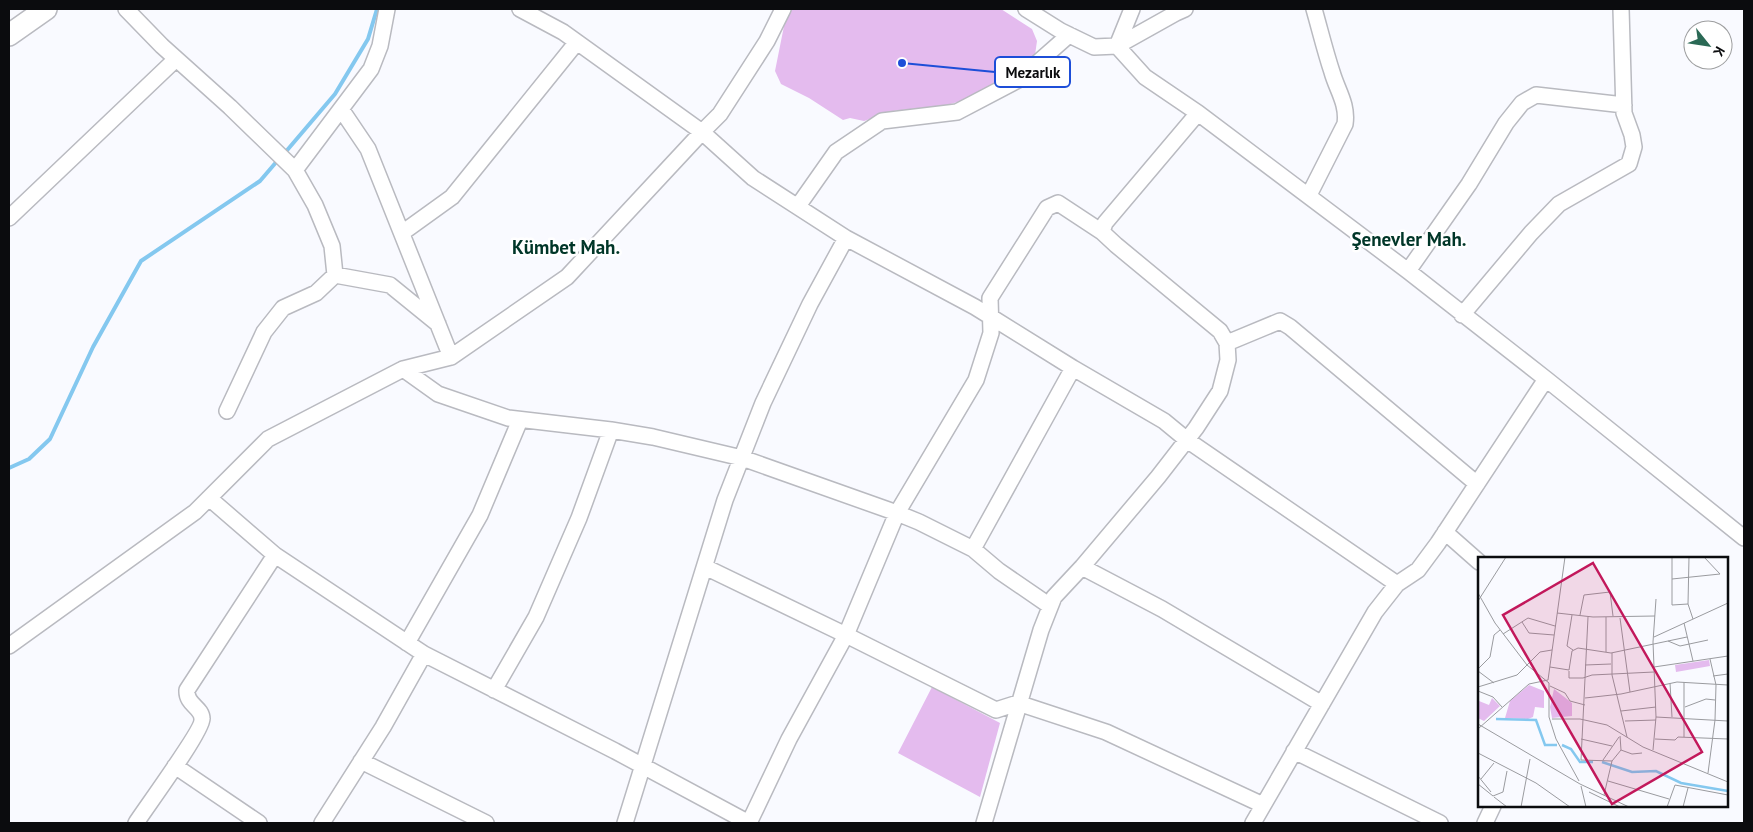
<svg xmlns="http://www.w3.org/2000/svg" width="1753" height="832" viewBox="0 0 1753 832" font-family="'PT Sans',sans-serif">
<style>
.green{fill:#e4bbee}
.lines{fill:none;stroke-linecap:round;stroke-linejoin:round}
.stream{stroke:#84c8ef;stroke-width:4}
.minor-casing{stroke:#b9bac0;stroke-width:18}
.highway-casing{stroke:#b9bac0;stroke-width:24}
.minor{stroke:#fff;stroke-width:15}
.highway{stroke:#fff;stroke-width:21}
.labels{text-anchor:middle;dominant-baseline:central;stroke-width:5;stroke-linejoin:round;paint-order:stroke}
.district-label{font-size:19px;font-weight:bold;fill:#003628;stroke:#fff}
.inset-river{fill:none;stroke:#84c8ef;stroke-width:2.5}
.inset-road{fill:none;stroke:#9a9b9f;stroke-width:1}
.view{fill:#c2185b;fill-opacity:0.15;stroke:#c2185b;stroke-width:2.5}
.inset-edge{fill:none;stroke:#0b0c0e;stroke-width:2.5}
.leader{fill:none;stroke:#1d4ed8;stroke-width:2}
.callout-dot{fill:#1d4ed8;stroke:#fff;stroke-width:2}
.callout{fill:#fff;stroke:#1d4ed8;stroke-width:2}
.callout-label{font-size:15px;text-anchor:middle;font-weight:bold;fill:#0b0c0e}
</style>
<rect width="100%" height="100%" fill="#f9faff"/>
<path class="green" d="M 791,9 L 1001,9 L 1032,29 L 1037,41 L 1035,55 L 1011,78 L 985,94 L 947,105 L 893,111 L 864,121 L 850,118 L 843,120 L 809,98 L 781,84 L 775,71 L 784,26 Z
M 932,687 L 1000,723 L 980,797 L 898,753 Z"/>
<g class="lines">
<path class="stream" d="M 283,155 L 335,94 L 368,39 L 377,9
M 9,468 L 29,459 L 50,439 L 93,347 L 141,261 L 260,181 L 278,160"/>
<g class="minor-casing">
<path id="minor" d="M 126,9 L 162,46 L 230,107 L 295,170 L 315,205 L 332,246 L 335,275
M 520,9 L 563,32 L 702,132 L 753,178 L 846,238 L 975,307 L 1073,368 L 1164,421 L 1187,440 L 1397,584
M 1026,9 L 1061,31 L 1094,47 L 1117,46 L 1176,13 L 1185,9
M 1132,9 L 1117,46 L 1145,77 L 1198,113 L 1408,271 L 1546,379 L 1744,538
M 341,109 L 368,149 L 451,357
M 295,170 L 371,69 L 380,46 L 387,9
M 1309,195 L 1345,124 C 1348,104 1337,90 1332,72 C 1325,51 1320,30 1314,9
M 798,206 L 836,152 L 882,121 L 957,112 L 1018,80 L 1069,35
M 9,218 L 176,59
M 402,233 L 452,197 L 577,42
M 1408,271 L 1469,184 L 1506,123 L 1522,103 L 1536,95 L 1624,105
M 1462,315 L 1531,233 L 1559,204 L 1629,164 L 1634,147 L 1632,135 L 1624,113 L 1621,9
M 1227,343 L 1280,321 L 1290,327 L 1477,484
M 403,369 L 438,394 L 508,418 L 611,430 L 653,437 L 742,458 L 897,513 L 919,522 L 973,549 L 999,571 L 1050,606
M 227,411 L 264,332 L 283,308 L 316,293 L 335,275 L 390,285 L 438,324
M 209,498 L 275,555 L 424,654 L 615,751 L 749,823
M 1445,532 L 1479,562
M 973,549 L 1073,368
M 705,567 L 846,635 L 996,710 L 1018,703 L 1106,732 L 1263,805
M 1082,567 L 1162,609 L 1322,704
M 407,643 L 480,515 L 520,420
M 9,646 L 195,512 L 268,439 L 403,369 L 451,357 L 567,277 L 702,132 L 720,114 L 767,41 L 783,9
M 494,690 L 536,617 L 579,518 L 611,430
M 1294,751 L 1440,823
M 361,761 L 486,823
M 175,766 L 259,823
M 136,823 C 145,809 203,730 202,719 C 202,707 186,705 187,690 L 275,555
M 322,823 L 383,727 L 424,654
M 625,823 L 725,500 L 763,403 L 810,304 L 846,238
M 749,823 L 789,739 L 846,635 L 897,513 L 976,380 L 991,333 L 990,298 L 1047,208 L 1058,203 L 1102,232
M 984,823 L 1041,630 L 1054,597 L 1082,567 L 1158,477 L 1196,428 L 1220,391 L 1228,360 L 1227,343 L 1220,331 L 1116,245 L 1102,232 L 1105,223 L 1198,113
M 1253,823 L 1375,612 L 1397,584 L 1418,570 L 1438,543 L 1546,379
M 1485,823 L 1493,806"/>
</g>
<g class="highway-casing">
<path id="highway" d="M 9,35 L 46,9"/>
</g>
<use href="#minor" class="minor"/>
<use href="#highway" class="highway"/>
</g>
<g class="labels">
<g class="district-label">
<text x="1409" y="239">Şenevler Mah.</text>
<text x="566" y="247">Kümbet Mah.</text>
</g>
</g>
<g transform="translate(1478 557)">
<rect width="250" height="250" fill="#f9faff"/>
<path d="M 231,103 L 232,109 L 198,115 L 197,108 ZM 51,128 L 66,134 L 66,151 L 57,150 L 55,160 L 50,162 L 27,161 L 32,144 ZM 76,132 L 94,146 L 94,159 L 74,161 L 72,150 ZM 14,141 L 22,149 L 6,164 L 0,161 L 0,147 L 1,144 L 11,148 Z" fill="#e4bbee"/>
<path class="inset-river" d="M 18,162 L 58,163 L 67,188 L 79,188M 84,188 L 93,192 L 102,205 L 115,205M 124,205 L 154,215 L 178,214 L 203,226 L 250,234"/>
<path class="inset-road" d="M 15,0 L 46,0M 194,0 L 194,48 L 210,47M 211,0 L 210,47 L 215,62M 226,0 L 242,17M 194,22 L 242,17M 0,36 L 17,66 L 49,108 L 71,126 L 71,160 L 78,182 L 101,224M 0,44 L 28,0M 79,56 L 115,60 L 177,59M 94,58 L 89,89 L 95,93M 102,58 L 106,38 L 132,35 L 135,59M 110,60 L 103,203 L 134,204M 128,60 L 128,95M 142,61 L 152,135M 44,65 L 51,76 L 76,78M 206,66 L 215,104M 25,77 L 50,61 L 77,69M 176,80 L 250,46M 190,84 L 202,89 L 230,83M 134,96 L 134,118 L 149,180M 107,108 L 133,107M 72,110 L 91,113 L 94,94 L 100,91 L 133,96 L 209,80M 176,110 L 250,99M 0,112 L 12,100 L 16,78 L 22,73M 0,114 L 16,126M 91,114 L 91,121 L 105,121 L 114,118 L 176,115M 235,119 L 250,117M 206,125 L 206,180M 192,126 L 194,160M 72,129 L 87,136 L 92,144 L 107,148M 0,130 L 39,118 L 62,95 L 74,93M 0,134 L 15,140 L 24,150M 107,141 L 143,137 L 199,125 L 250,128M 207,150 L 228,142 L 237,143M 143,154 L 178,150M 178,160 L 250,164M 74,162 L 102,162 L 129,168 L 165,190 L 250,225M 147,164 L 178,163M 0,167 L 102,227 L 151,250M 1,171 L 51,127 L 70,123 L 87,0M 142,179 L 143,193 L 154,197 L 164,196M 103,182 L 134,189M 177,182 L 197,183 L 200,180 L 250,182M 175,193 L 178,160 L 175,85 L 178,42M 0,196 L 58,226 L 92,250M 125,203 L 141,180M 230,216 L 237,163 L 238,128 L 232,102M 0,219 L 13,235M 3,222 L 16,206M 130,224 L 191,242M 0,227 L 15,239 L 25,235 L 29,214M 103,229 L 108,250M 111,235 L 142,250M 126,238 L 134,204 L 143,193M 16,240 L 29,250M 43,250 L 52,202M 189,250 L 197,228 L 250,238M 205,250 L 210,231"/>
<path class="view" d="M 115,6 L 224,195 L 134,247 L 25,58 Z"/>
<rect width="250" height="250" class="inset-edge"/>
</g>
<path class="leader" d="M902 63L995 72"/>
<circle class="callout-dot" cx="902" cy="63" r="5"/>
<rect class="callout" x="995" y="57" width="75" height="30" rx="5"/>
<g class="callout-label">
<text x="1033" y="78">Mezarlık</text>
</g>
<rect width="1753" height="832" fill="none" stroke="#0b0c0e" stroke-width="20"/>
<g transform="translate(1708 45) rotate(120)"><circle r="24" fill="#ffffff" stroke="#9d9e9f"/>
<path d="M0-4L9 19L0 12L-9 19Z" fill="#2a6955"/>
<text y="-8" font-size="14" font-weight="bold" text-anchor="middle" fill="#0b0c0e">K</text>
</g>
</svg>
